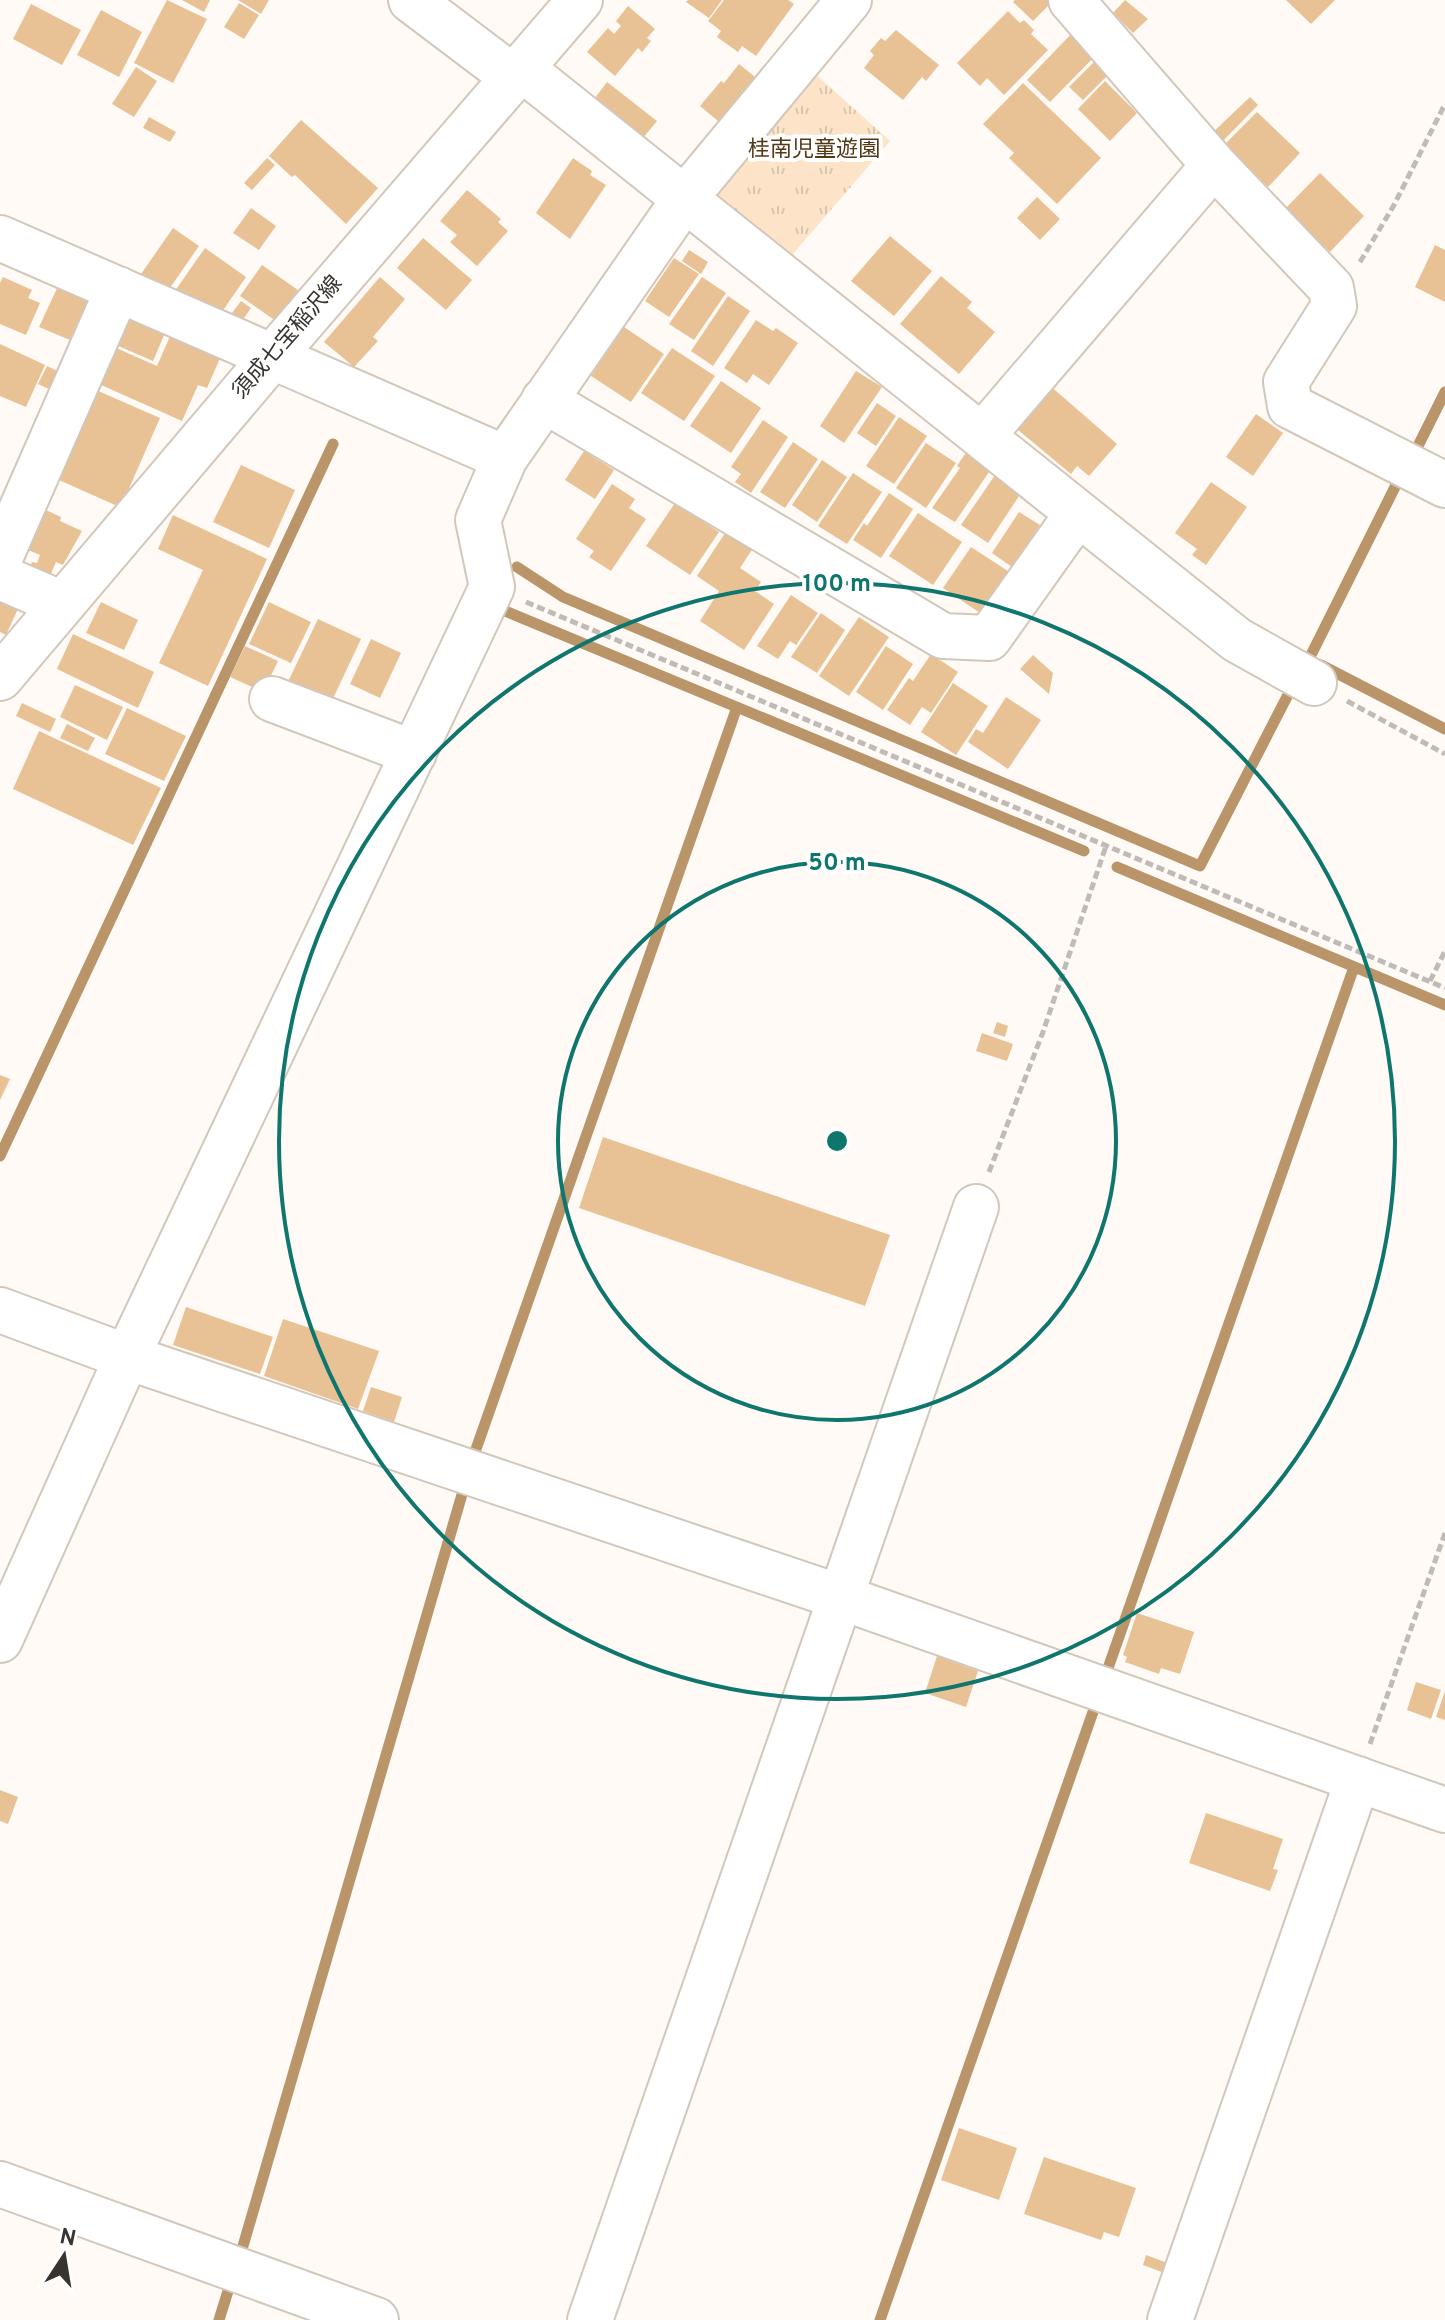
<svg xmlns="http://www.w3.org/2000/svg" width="1445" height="2320" viewBox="0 0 1445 2320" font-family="Overpass,'Noto Sans JP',sans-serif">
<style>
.grass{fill:url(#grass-tufts)}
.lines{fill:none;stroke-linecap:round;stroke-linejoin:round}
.stream{stroke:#ba956a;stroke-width:11}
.building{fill:#e8c195}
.minor-casing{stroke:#d3c7bb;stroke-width:48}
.major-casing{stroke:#d3c7bb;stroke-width:48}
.path{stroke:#c0bbb6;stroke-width:5;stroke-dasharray:8 4;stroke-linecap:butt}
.minor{stroke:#fff;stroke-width:44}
.major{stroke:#fff;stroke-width:44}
.ring{fill:none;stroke:#0f766e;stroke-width:4}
.labels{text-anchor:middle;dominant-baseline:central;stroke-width:8;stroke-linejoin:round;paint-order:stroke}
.park-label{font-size:22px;fill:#533815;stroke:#fff}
.street-label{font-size:22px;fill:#37332e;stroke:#fff}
.centre{fill:#0f766e;stroke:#fff;stroke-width:4}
.ring-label{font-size:24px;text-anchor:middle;font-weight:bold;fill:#0f766e;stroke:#fff;stroke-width:8;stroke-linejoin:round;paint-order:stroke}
</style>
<defs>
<pattern id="grass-tufts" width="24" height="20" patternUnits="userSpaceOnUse" patternTransform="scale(2)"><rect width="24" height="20" fill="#fde4c8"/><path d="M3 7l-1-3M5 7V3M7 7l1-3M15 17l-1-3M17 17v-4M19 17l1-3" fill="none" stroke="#d9c4ac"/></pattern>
</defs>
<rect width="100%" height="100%" fill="#fffaf5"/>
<path class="grass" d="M 812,71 L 890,141 L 786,262 L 720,208 L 717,188 Z"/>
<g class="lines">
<path class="stream" d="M 1412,458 L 1445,392
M 517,567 L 563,597 L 1200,866 L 1293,685
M 500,609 L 1084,851
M 1308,661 L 1399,479
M 1321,665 L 1445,729
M 1117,867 L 1445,1005
M 0,1156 L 333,444
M 475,1452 L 737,707
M 1107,1671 L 1354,967
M 243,2246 L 463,1491
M 219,2320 L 228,2291
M 880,2320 L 1094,1709"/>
</g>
<path class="building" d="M 167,0 L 207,19 L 173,83 L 134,63 Z
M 182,0 L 210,0 L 204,12 Z
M 238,0 L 269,0 L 261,14 Z
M 688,0 L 722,0 L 709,18 L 686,2 Z
M 724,0 L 788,0 L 794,4 L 756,56 L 742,46 L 738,52 L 717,37 L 721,31 L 708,21 Z
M 1015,0 L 1051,0 L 1052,2 L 1033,21 L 1013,2 Z
M 1125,0 L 1148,19 L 1133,33 L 1113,13 Z
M 1286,0 L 1335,0 L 1311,24 Z
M 239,3 L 259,15 L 244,39 L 224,27 Z
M 31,4 L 81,30 L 62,65 L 13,39 Z
M 628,6 L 655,29 L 647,38 L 651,41 L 642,52 L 638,48 L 615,76 L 587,52 L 608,28 L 614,34 L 621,26 L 616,21 Z
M 101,10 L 142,32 L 119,77 L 77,55 Z
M 1008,11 L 1020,23 L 1024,20 L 1034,30 L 1031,34 L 1048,50 L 1004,95 L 987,78 L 980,86 L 957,63 Z
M 896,30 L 939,65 L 926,81 L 922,77 L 903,100 L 864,68 L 874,55 L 870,51 L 881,38 L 885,41 Z
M 1075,30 L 1099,52 L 1050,102 L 1027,80 Z
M 1095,61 L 1109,74 L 1083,100 L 1069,87 Z
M 739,64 L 766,86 L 730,131 L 700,106 L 721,81 L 724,83 Z
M 136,67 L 157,81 L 134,117 L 112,104 Z
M 1105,81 L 1137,113 L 1110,141 L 1078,109 Z
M 607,82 L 657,121 L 638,144 L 589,106 Z
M 1023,83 L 1101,158 L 1057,204 L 1009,158 L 1014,153 L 983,124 Z
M 1250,97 L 1258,105 L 1219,145 L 1209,136 Z
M 1257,112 L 1300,153 L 1268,187 L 1225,144 Z
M 149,117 L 176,132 L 170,142 L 143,128 Z
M 301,120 L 378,188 L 346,224 L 295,175 L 292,177 L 269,156 Z
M 267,158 L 275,165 L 252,190 L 244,183 Z
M 573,158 L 592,171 L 590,175 L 606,185 L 570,239 L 536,213 Z
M 1320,173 L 1364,216 L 1330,252 L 1285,209 Z
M 467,190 L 501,219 L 498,222 L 508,231 L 477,266 L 450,242 L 457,235 L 440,221 Z
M 1037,197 L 1060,219 L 1040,240 L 1017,218 Z
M 251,208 L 276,226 L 259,250 L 233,233 Z
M 173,228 L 199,246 L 165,295 L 139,277 Z
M 890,236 L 932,271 L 894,316 L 851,281 Z
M 423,238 L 472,280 L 446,310 L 397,268 Z
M 1435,245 L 1445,250 L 1445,302 L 1415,287 Z
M 205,248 L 246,277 L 217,319 L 170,298 Z
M 689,250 L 708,262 L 701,274 L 682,261 Z
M 674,258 L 699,274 L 669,317 L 645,301 Z
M 262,265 L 298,290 L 276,321 L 240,296 Z
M 941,276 L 972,302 L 967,308 L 995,332 L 959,374 L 900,324 Z
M 3,277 L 32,290 L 28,298 L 40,303 L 26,335 L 0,324 L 0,283 Z
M 380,277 L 405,299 L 373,337 L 378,341 L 354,367 L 324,342 Z
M 702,277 L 726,293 L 694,340 L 669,324 Z
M 60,282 L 92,295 L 77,343 L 39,327 Z
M 728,296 L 750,311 L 713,366 L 691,351 Z
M 241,301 L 251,308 L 237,328 L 226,321 Z
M 123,306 L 168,326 L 153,361 L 107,341 Z
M 756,320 L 773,331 L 776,328 L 798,343 L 769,385 L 753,374 L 747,383 L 724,368 Z
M 174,327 L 224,349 L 207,388 L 198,385 L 182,421 L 90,380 L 107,344 L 157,366 Z
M 624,327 L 664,354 L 631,402 L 591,376 Z
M 0,344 L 45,365 L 26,407 L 0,396 Z
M 672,348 L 715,376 L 684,421 L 641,393 Z
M 47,366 L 70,377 L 62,395 L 38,384 Z
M 856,371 L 882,387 L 844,443 L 820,426 Z
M 721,381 L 761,408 L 731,453 L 690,426 Z
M 1048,384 L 1117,444 L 1089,476 L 1077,466 L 1071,474 L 1012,425 Z
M 89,387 L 160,418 L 127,493 L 115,505 L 50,476 Z
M 877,403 L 896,416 L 876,446 L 857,433 Z
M 1256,414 L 1283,433 L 1253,476 L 1226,457 Z
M 899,417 L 927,436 L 894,484 L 866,466 Z
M 763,420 L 788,437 L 751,493 L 735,482 L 741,474 L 731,467 Z
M 793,442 L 818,459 L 785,508 L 760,492 Z
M 926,443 L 956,463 L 926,508 L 896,488 Z
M 969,448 L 991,469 L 955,522 L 932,508 L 960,468 L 957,466 Z
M 584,451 L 614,470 L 595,499 L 565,480 Z
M 822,460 L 847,477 L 817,522 L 792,505 Z
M 241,465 L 295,490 L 269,548 L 213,522 Z
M 853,473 L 882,492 L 847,544 L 818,526 Z
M 995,475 L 1021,493 L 988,543 L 961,525 Z
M 1211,482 L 1247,507 L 1206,565 L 1192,555 L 1197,549 L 1175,533 Z
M 612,484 L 635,499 L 629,508 L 646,519 L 611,571 L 589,557 L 594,551 L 576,539 Z
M 889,493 L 913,509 L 881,558 L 853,540 L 864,523 L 867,526 Z
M 675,503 L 719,532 L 690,575 L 646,546 Z
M 37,506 L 61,517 L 60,521 L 82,531 L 63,565 L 56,562 L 46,585 L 26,576 L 32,562 L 37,563 L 40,555 L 19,546 Z
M 1019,512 L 1040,525 L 1012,567 L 992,553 Z
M 918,513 L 962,542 L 933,585 L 889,556 Z
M 173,515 L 267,559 L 208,686 L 159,663 L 203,570 L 158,549 Z
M 727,530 L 753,548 L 740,568 L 761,582 L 755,591 L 774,604 L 744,650 L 700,621 L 719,591 L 697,576 Z
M 971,547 L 1014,575 L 986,617 L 943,588 Z
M 0,588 L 23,598 L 6,635 L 0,632 Z
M 791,595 L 818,613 L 796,645 L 790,641 L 778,659 L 757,646 Z
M 101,602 L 138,620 L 124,650 L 86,633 Z
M 269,602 L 311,622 L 291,663 L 249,644 Z
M 821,613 L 845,630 L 817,673 L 791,657 Z
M 859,617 L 889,637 L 849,696 L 819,676 Z
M 318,619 L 361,639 L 329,707 L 286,686 Z
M 73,634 L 154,672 L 138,708 L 57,669 Z
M 371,639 L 401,653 L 380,698 L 350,684 Z
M 245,646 L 278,661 L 263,692 L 230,677 Z
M 886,646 L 913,664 L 883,710 L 856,692 Z
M 931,654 L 958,672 L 931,713 L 922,707 L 910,725 L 887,710 L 909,678 L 913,681 Z
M 1033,655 L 1053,673 L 1049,694 L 1020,669 Z
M 953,683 L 988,706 L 956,755 L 921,732 Z
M 75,685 L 123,707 L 107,740 L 60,717 Z
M 1006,697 L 1041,720 L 1008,769 L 968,742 L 976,729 L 983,733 Z
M 22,703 L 56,719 L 50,732 L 16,716 Z
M 127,708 L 186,736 L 164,781 L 105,754 Z
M 67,724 L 95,738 L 88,751 L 60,738 Z
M 39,731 L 161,788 L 133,845 L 13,789 Z
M 997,1022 L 1008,1026 L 1005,1037 L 993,1033 Z
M 982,1033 L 1013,1044 L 1007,1061 L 976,1051 Z
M 0,1075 L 10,1079 L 0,1100 Z
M 603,1137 L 890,1235 L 865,1306 L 579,1208 Z
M 186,1307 L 273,1337 L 260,1374 L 173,1345 Z
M 283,1319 L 379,1351 L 358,1409 L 264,1376 Z
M 371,1387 L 402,1397 L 394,1422 L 363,1411 Z
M 1137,1613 L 1194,1632 L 1180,1674 L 1161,1668 L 1159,1674 L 1125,1662 L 1127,1657 L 1123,1655 Z
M 937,1656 L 978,1671 L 966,1707 L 925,1693 Z
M 1416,1682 L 1441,1690 L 1431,1719 L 1407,1710 Z
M 1445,1691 L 1445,1720 L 1436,1717 Z
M 0,1790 L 18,1797 L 8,1824 L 0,1821 Z
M 1206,1813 L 1283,1839 L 1273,1869 L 1278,1870 L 1270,1891 L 1189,1863 Z
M 959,2128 L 1017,2148 L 999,2200 L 941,2180 Z
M 1044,2157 L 1136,2188 L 1119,2237 L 1104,2232 L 1101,2240 L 1024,2214 Z
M 1146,2255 L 1173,2265 L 1170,2275 L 1143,2265 Z"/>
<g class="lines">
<g class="minor-casing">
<path id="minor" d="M 411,0 L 513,77
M 1071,0 L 1214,165 L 1331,288 L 1334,306 L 1286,382 L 1290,406 L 1445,485
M 521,68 L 1237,640 L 1314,683
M 0,238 L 505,458
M 544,400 L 943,636 L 989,638 L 1078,513
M 982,436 L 1214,165
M 0,558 L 118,289
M 0,577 L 62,604
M 272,699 L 414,753
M 0,1310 L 127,1357 L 840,1597 L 1445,1810
M 0,1640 L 127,1357 L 492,587 L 478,520 L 505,458 L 685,198 L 849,0
M 0,2184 L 376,2320
M 590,2320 L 976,1207
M 1170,2320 L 1358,1779"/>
</g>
<g class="major-casing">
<path id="major" d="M 0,678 L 273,356 L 580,0"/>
</g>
<path class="path" d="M 1360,262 L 1394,205 L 1445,104
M 526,602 L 1445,988
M 1347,701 L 1445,754
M 1430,981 L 1445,951
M 989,1172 L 1043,1032 L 1106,846
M 1370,1744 L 1445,1533"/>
<use href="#minor" class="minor"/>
<use href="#major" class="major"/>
</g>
<g class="ring">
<circle cx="837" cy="1141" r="279"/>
<circle cx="837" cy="1141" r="558"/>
</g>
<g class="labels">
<g class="park-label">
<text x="814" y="150">桂南児童遊園</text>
</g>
<g class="street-label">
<text transform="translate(288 338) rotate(-49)">須成七宝稲沢線</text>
</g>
</g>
<circle cx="837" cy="1141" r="12" class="centre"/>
<g class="ring-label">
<text x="837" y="591">100 m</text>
<text x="837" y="870">50 m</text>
</g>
<g transform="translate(64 2256) rotate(12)" stroke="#ffffff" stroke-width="6" paint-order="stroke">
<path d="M0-6L14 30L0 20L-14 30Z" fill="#37332e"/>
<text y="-12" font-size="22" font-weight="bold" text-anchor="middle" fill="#37332e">N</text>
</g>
</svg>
